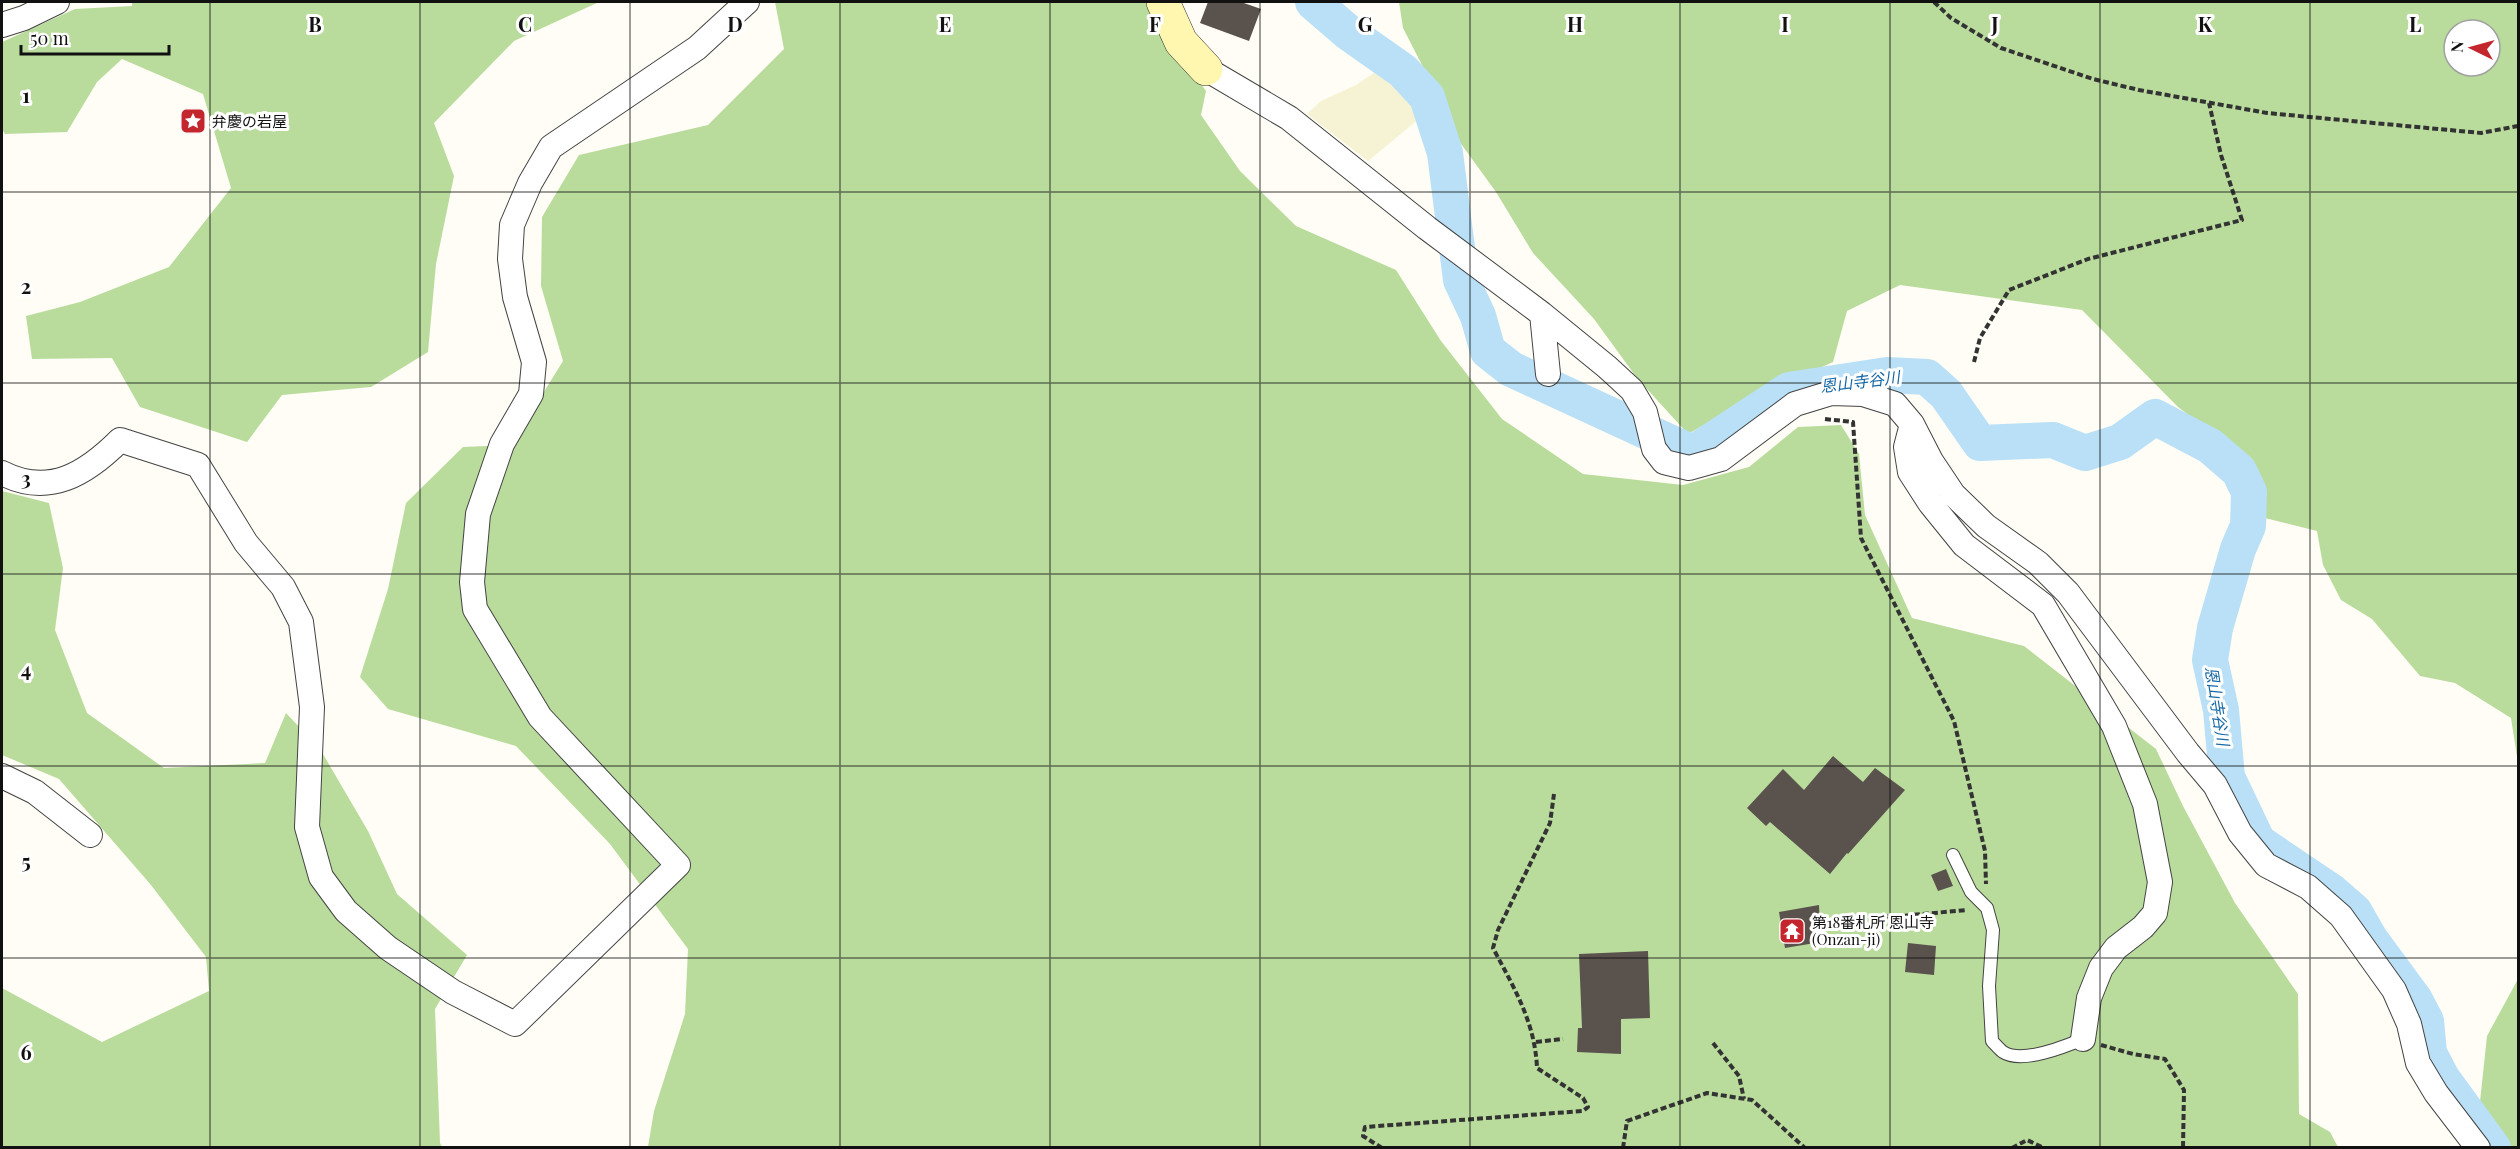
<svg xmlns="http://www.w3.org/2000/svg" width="2520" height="1149" viewBox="0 0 2520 1149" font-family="'Playfair Display','Noto Sans JP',serif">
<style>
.farmland{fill:#f6f3d4}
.forest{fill:#b9dc9c;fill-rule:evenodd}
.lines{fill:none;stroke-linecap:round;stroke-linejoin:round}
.river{stroke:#b9e0f7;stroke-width:36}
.building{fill:#5a524d}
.lane-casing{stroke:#444;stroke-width:14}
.street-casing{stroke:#444;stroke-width:26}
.secondary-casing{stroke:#333;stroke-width:34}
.path{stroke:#333;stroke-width:4;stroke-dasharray:6 3;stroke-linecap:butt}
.lane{stroke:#fff;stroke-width:12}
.street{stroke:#fff;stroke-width:24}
.secondary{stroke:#fff6b0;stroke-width:33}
.grid{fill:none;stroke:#111;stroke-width:1.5;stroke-opacity:0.55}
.labels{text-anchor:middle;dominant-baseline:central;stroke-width:6;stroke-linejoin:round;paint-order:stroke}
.poi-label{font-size:15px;fill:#111;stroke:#fff;text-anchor:start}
.water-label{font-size:16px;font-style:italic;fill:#1768a6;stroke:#fff}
.grid-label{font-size:20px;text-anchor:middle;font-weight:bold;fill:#111;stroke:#fff;stroke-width:6;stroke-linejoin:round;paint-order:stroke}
</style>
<rect width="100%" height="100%" fill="#fffdf5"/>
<path class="farmland" d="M 1378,70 L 1426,113 L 1368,161 L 1307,114 L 1321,101 L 1356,85 Z"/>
<path class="forest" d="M 132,2 L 599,2 L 514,41 L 434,123 L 454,176 L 436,264 L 428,352 L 371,387 L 282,395 L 247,442 L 140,407 L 112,358 L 32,359 L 26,316 L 80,302 L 169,267 L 231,188 L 203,94 L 122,59 L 97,82 L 67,132 L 5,134 L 2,129 L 2,42 L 75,9 L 132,6 Z
M 775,2 L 1147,2 L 1150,14 L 1206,91 L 1201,115 L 1240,171 L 1296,226 L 1396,270 L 1441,341 L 1502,419 L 1583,474 L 1683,485 L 1749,467 L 1798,427 L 1841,425 L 1859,454 L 1865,515 L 1912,618 L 2024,646 L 2156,749 L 2183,806 L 2235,903 L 2298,994 L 2299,1114 L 2330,1132 L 2338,1147 L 648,1147 L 654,1111 L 685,1014 L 688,949 L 610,844 L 516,746 L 388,709 L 360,677 L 388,589 L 406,503 L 463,447 L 511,445 L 563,361 L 541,286 L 542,217 L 579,155 L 708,125 L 784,49 Z
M 1399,2 L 2518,2 L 2518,763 L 2511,718 L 2455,683 L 2420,676 L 2372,619 L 2341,600 L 2323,565 L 2317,531 L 2265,518 L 2244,457 L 2178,407 L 2082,310 L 1900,285 L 1847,311 L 1833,362 L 1737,406 L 1688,434 L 1637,378 L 1594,319 L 1533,253 L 1496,192 L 1451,130 L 1422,65 L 1403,28 ZM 2454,30 L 2490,30 L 2490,66 L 2454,66 Z
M 2,491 L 49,503 L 63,568 L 55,630 L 87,713 L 164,768 L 265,763 L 286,713 L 320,749 L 368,831 L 397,894 L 467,955 L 435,1009 L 440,1143 L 442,1147 L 2,1147 L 2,988 L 102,1042 L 209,991 L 206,957 L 151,885 L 59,779 L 2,755 Z
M 2518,979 L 2518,1147 L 2508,1147 L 2479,1111 L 2487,1036 Z"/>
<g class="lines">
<path class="river" d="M 1313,2 L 1349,33 L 1403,71 L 1427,97 L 1445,153 L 1461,280 L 1478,316 L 1488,351 L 1511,369 L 1693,453 L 1789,390 L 1887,375 L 1927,377 L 1946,394 L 1980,443 L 2053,440 L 2085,453 L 2120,442 L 2155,417 L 2210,446 L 2239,471 L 2249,492 L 2248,526 L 2238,549 L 2215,628 L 2210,660 L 2221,710 L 2227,777 L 2258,842 L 2332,892 L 2354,911 L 2370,939 L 2415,1000 L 2426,1021 L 2429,1053 L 2442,1078 L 2493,1148"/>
</g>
<path class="building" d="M 1208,2 L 1241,2 L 1261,9 L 1249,41 L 1200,23 Z
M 1833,756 L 1863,782 L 1875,768 L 1905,790 L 1848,854 L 1847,853 L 1830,874 L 1770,822 L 1766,826 L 1747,808 L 1783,769 L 1804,790 Z
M 1946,869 L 1953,886 L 1938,891 L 1931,875 Z
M 1819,905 L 1820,931 L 1814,932 L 1815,943 L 1785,948 L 1779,912 Z
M 1908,943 L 1936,946 L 1934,975 L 1905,972 Z
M 1648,951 L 1650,1018 L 1621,1019 L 1621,1054 L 1577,1052 L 1578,1028 L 1582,1028 L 1579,954 Z"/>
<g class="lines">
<g class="lane-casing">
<path id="lane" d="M 1953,855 L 1971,892 L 1987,908 L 1993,930 L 1989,986 L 1992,1041 C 1995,1044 1999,1049 2003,1052 C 2022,1064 2064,1047 2083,1039"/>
</g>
<g class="street-casing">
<path id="street" d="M 2,25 L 24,18 L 57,2
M 1206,69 L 1289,118 L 1427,228 L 1542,314 L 1607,367 L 1632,390 L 1645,412 L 1654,449 L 1664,462 L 1689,468 L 1721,459 L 1795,404 L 1831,393 L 1863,394 L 1895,404 L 1912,424 L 1931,461 L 1953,494 L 1986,526 L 2038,563 L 2068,593 L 2188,753 L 2215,785 L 2240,833 L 2266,865 L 2308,887 L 2341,916 L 2394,990 L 2409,1024 L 2418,1063 L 2436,1093 L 2478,1148
M 1542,314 L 1548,374
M 1912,424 L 1906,447 L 1910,472 L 1930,503 L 1964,545 L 2043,605 L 2114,726 L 2145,804 L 2160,882 L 2155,913 L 2143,927 L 2116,948 L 2101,968 L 2089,998 L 2083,1039
M 2,473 C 49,497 86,474 120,440 L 198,465 L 246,543 L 283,587 L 301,622 L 312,707 L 307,827 L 321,877 L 346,911 L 388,948 L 453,992 L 515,1024 L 678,865 L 540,717 L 475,609 L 472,582 L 478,514 L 502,444 L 531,394 L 534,362 L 515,297 L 510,259 L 512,225 L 530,183 L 551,147 L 697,48 L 747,2
M 2,776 L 35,792 L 90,835"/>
</g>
<g class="secondary-casing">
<path id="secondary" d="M 1163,2 L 1181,42 L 1206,69"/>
</g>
<path class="path" d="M 1934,2 L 1951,18 L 2001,48 L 2093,79 L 2139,90 L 2267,113 L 2481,133 L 2518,126
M 1974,362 L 1980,338 L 2009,290 L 2088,259 L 2242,220 L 2221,155 L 2209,103
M 1825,419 L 1853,422 L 1861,538 L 1954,721 L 1985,851 L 1986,884
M 1833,918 L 1901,916 L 1967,910
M 1536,1042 L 1563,1039
M 1713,1043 L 1739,1076 L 1744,1099
M 2101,1045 L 2133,1054 L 2165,1059 L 2184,1090 L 2183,1148
M 1382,1148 L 1363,1136 L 1365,1127 L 1583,1111 L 1588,1107 L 1583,1098 L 1537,1068 C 1535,1022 1514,988 1493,948 L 1498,930 L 1550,823 L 1554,794
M 1623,1148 L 1627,1121 L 1707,1093 L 1752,1100 L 1805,1148
M 2012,1148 L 2027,1140 L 2044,1148"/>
<use href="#lane" class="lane"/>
<use href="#street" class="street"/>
<use href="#secondary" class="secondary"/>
</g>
<path class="grid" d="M 210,2 L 210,1148M 420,2 L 420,1148M 630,2 L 630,1148M 840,2 L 840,1148M 1050,2 L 1050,1148M 1260,2 L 1260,1148M 1470,2 L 1470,1148M 1680,2 L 1680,1148M 1890,2 L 1890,1148M 2100,2 L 2100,1148M 2310,2 L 2310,1148M 2,192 L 2518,192M 2,383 L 2518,383M 2,574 L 2518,574M 2,766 L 2518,766M 2,958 L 2518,958"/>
<defs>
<g id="sight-square" transform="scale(1.35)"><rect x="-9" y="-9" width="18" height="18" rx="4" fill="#c4262e" stroke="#fff"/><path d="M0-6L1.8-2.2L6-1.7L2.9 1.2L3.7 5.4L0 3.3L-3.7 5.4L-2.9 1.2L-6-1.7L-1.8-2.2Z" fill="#fff"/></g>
<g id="temple-square" transform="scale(1.35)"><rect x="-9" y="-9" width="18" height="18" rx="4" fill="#c4262e" stroke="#fff"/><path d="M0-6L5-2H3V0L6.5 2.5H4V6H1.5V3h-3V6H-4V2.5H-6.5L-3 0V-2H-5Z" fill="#fff"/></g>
</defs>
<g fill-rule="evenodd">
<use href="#sight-square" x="193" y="121"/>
<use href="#temple-square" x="1792" y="931"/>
</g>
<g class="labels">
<g class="poi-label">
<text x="212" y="121">弁慶の岩屋</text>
<text x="1812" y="922">第18番札所 恩山寺<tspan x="1812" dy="17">(Onzan-ji)</tspan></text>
</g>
<g class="water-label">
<text transform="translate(1860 381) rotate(-7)">恩山寺谷川</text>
<text transform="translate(2218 706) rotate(81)">恩山寺谷川</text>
</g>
</g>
<g class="grid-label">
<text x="315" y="32">B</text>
<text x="525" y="32">C</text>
<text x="735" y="32">D</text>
<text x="945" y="32">E</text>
<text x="1155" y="32">F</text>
<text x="1365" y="32">G</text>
<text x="1575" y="32">H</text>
<text x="1785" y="32">I</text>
<text x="1995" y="32">J</text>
<text x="2205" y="32">K</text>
<text x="2415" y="32">L</text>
<text x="26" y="103">1</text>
<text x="26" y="294">2</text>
<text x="26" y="486">3</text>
<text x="26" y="677">4</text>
<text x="26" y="869">5</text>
<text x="26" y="1060">6</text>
</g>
<rect width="2520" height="1149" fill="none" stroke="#111111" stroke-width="6"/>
<g transform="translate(2472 48) rotate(275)"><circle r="28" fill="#ffffff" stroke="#a0a0a0" stroke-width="1.5"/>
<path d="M0-4.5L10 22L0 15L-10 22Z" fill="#c4262e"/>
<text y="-9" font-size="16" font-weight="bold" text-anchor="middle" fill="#111111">N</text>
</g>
<path d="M21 45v9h148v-9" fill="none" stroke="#111111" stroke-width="3"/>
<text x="30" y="45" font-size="18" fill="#111111" stroke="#ffffff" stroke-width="4.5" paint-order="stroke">50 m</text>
</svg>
